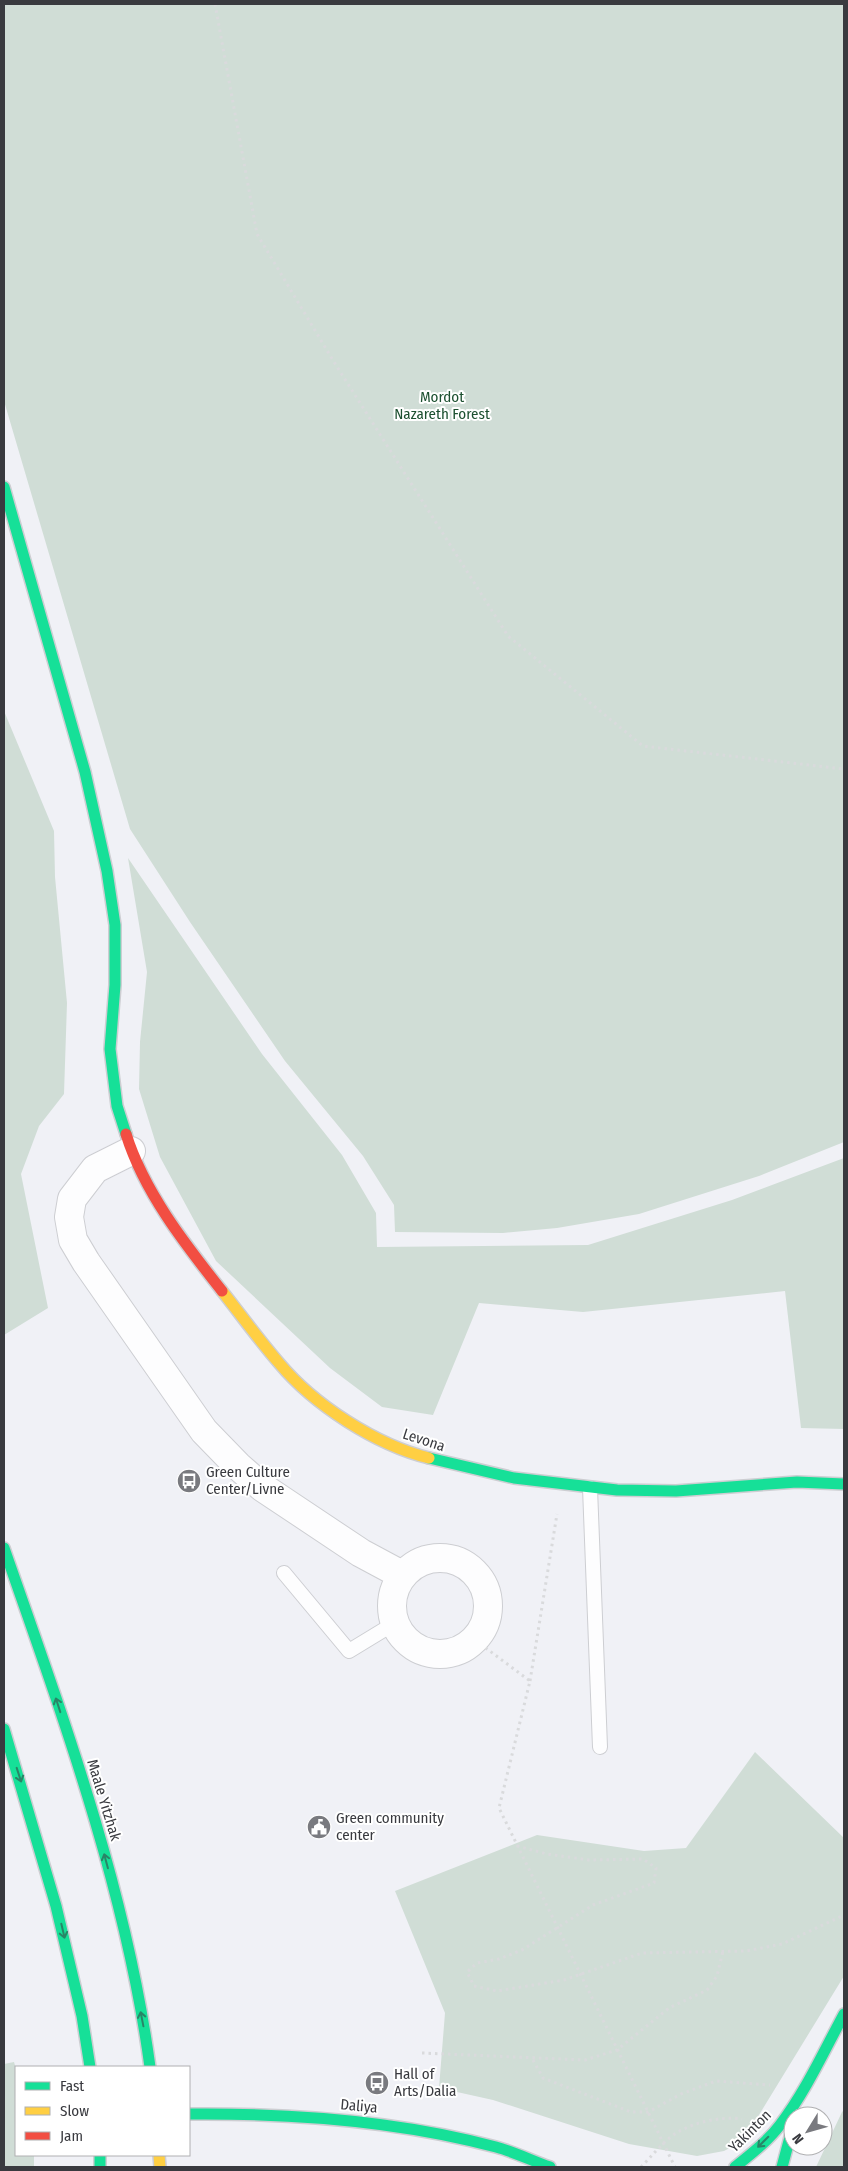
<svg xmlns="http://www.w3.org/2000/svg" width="848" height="2171" viewBox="0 0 848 2171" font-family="'Fira Sans Condensed',sans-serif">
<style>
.green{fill:#d0ddd6}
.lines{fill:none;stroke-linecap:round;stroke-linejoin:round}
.lane-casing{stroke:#cdced2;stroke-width:16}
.street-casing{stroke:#cdced2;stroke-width:30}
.fast-casing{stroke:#cdced2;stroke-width:14}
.slow-casing{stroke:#cdced2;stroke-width:14}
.jam-casing{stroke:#cdced2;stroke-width:14}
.path{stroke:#d9dadc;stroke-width:3;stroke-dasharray:2.5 4;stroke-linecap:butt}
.lane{stroke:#fdfdfe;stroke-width:14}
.street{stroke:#fdfdfe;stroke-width:28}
.fast{stroke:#16e098;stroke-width:11}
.slow{stroke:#ffcf43;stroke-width:11}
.jam{stroke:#f24e42;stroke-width:11}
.oneway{stroke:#298567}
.labels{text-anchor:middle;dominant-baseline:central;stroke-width:4;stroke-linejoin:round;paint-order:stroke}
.park-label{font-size:15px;fill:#1c5030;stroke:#fff}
.street-label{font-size:15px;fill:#393a3f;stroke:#fff}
.poi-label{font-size:15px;fill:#393a3f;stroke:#fff;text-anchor:start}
</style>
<rect width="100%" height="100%" fill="#f0f1f6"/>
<path class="green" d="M 4,4 L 844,4 L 844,1142 L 759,1176 L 639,1214 L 557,1228 L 503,1233 L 395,1232 L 394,1205 L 363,1156 L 285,1061 L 190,922 L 130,829 L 4,401 Z
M 4,711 L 54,831 L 55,877 L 67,1003 L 64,1094 L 39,1126 L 21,1174 L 48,1308 L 4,1335 Z
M 128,858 L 262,1054 L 342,1155 L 376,1213 L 377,1247 L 588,1245 L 732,1200 L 844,1158 L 844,1429 L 801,1428 L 785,1291 L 583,1312 L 479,1303 L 433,1415 L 382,1407 L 330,1368 L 216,1261 L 160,1157 L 139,1089 L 140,1042 L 147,972 Z
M 755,1752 L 844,1838 L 844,1976 L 743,2141 L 724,2151 L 697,2156 L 629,2144 L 493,2100 L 439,2088 L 445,2013 L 395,1891 L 537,1835 L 644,1851 L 686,1848 Z
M 14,2062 L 16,2069 L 16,2155 L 34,2155 L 34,2167 L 4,2167 L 4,2064 Z
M 844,2110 L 844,2167 L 816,2167 L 842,2112 Z"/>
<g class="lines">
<g class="lane-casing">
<path id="lane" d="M 590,1488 L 600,1747
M 284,1573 L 349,1651 L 395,1623"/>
</g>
<g class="street-casing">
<path id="street" d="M 131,1151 L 95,1169 L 72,1199 L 69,1217 L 73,1240 L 86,1262 L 204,1431 L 238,1466 L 262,1487 L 361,1553 L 402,1575
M392 1606a48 48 0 1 1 96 0a48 48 0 1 1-96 0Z"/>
</g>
<g class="fast-casing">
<path id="fast" d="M 4,487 L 85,772 L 107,871 L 115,925 L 115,985 L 110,1049 L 117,1106 L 126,1134
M 429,1458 L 514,1478 L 617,1490 L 676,1491 L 797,1482 L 844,1484
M 4,1548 C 63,1717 126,1889 150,2067
M 4,1729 L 56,1906 L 82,2016 L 90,2067
M 189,2114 C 292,2113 396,2120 496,2147 C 515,2152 532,2161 550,2167
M 100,2155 L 100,2167
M 735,2167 C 751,2154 768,2141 780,2125 C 806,2091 824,2051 844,2014
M 782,2167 L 793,2126"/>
</g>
<g class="slow-casing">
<path id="slow" d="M 222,1291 C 241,1315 259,1340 279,1363 C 314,1405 376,1445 429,1458
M 159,2155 L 160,2167"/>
</g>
<g class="jam-casing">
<path id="jam" d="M 126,1134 C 144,1192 185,1244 222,1291"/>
</g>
<path class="path" d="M 215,4 L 257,234 L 334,362 L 508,636 L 643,746 L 844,769
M 475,1640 L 530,1681 L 499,1808 L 675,2167
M 530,1681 L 557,1514
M 517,1846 L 547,1854 L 589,1860 L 643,1859 L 656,1868 L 654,1883 L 593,1905 L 522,1950 L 499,1959 L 477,1963 L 467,1972 L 474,1986 L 497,1991 L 564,1980 L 642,1953 L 746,1951 L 782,1944 L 844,1915
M 422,2053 L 585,2060 L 617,2050 L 669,2008 L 707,1990 L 717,1976 L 723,1951
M 533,2060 L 543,2078 L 631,2112 L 648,2112 L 681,2094 L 716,2081 L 770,2085
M 641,2167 C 652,2156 664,2140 678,2132 C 695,2122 722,2116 742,2119"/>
<use href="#lane" class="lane"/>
<use href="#street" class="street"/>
<use href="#fast" class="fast"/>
<use href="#slow" class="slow"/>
<use href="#jam" class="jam"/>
</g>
<defs><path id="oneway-shaft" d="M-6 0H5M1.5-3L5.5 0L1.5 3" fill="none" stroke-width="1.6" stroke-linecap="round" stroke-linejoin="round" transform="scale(1.25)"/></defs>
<g class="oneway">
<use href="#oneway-shaft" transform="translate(58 1705) rotate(-108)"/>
<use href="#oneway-shaft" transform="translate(19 1775) rotate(72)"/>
<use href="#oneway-shaft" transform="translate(106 1861) rotate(-105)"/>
<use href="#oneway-shaft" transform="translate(63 1931) rotate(77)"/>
<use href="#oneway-shaft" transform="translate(142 2019) rotate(-101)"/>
<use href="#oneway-shaft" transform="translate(763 2142) rotate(135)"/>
</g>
<defs>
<g id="bus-disc" transform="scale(1.25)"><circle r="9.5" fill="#797a7f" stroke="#fff"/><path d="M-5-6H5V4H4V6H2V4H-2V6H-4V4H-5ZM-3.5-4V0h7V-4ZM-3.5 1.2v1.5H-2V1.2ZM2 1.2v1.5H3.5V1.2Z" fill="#fff"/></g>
<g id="civic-disc" transform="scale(1.25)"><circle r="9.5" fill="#797a7f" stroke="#fff"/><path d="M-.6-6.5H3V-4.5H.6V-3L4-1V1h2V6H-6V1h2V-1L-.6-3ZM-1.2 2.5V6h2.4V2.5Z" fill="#fff"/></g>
</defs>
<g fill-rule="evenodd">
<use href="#bus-disc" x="189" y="1481"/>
<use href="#civic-disc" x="319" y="1827"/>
<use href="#bus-disc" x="377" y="2083"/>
</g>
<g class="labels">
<g class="park-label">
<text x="442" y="397">Mordot<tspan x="442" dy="17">Nazareth Forest</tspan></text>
</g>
<g class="street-label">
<text transform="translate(424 1440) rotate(18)">Levona</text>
<text transform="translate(104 1800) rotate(73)">Maale Yitzhak</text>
<text transform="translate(359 2106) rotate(5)">Daliya</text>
<text transform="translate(750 2131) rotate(-45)">Yakinton</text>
</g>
<g class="poi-label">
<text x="206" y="1472">Green Culture<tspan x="206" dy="17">Center/Livne</tspan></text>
<text x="336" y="1818">Green community<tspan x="336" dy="17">center</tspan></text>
<text x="394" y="2074">Hall of<tspan x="394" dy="17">Arts/Dalia</tspan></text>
</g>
</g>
<rect width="848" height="2171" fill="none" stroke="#393a3f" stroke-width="10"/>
<rect x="15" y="2066" width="175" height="90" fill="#ffffff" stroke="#b0b0b2"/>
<rect x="25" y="2082" width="25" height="8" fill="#16e098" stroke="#b0b0b2"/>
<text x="60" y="2091" font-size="15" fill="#393a3f">Fast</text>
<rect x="25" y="2107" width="25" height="8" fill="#ffcf43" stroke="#b0b0b2"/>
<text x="60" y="2116" font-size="15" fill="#393a3f">Slow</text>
<rect x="25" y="2132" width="25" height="8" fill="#f24e42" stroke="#b0b0b2"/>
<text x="60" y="2141" font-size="15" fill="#393a3f">Jam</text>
<g transform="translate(808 2131) rotate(233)"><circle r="24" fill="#ffffff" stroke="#b0b0b2"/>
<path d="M0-4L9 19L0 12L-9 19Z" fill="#797a7f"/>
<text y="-8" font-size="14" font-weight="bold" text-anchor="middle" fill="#393a3f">N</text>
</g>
</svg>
